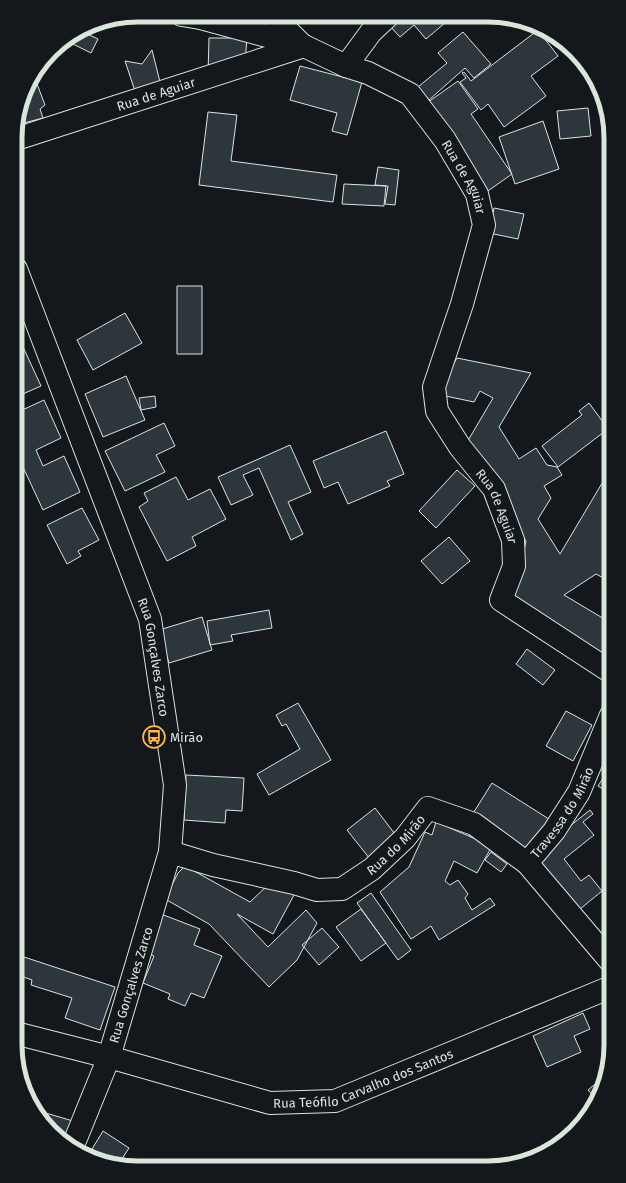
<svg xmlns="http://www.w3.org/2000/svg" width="626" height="1183" viewBox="0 0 626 1183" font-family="'Fira Sans',sans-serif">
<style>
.building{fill:#2c363c;stroke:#d8e6dc}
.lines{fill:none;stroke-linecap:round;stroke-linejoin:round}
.minor-casing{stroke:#d8e6dc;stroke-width:24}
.major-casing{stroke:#d8e6dc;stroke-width:24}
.minor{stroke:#14181c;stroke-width:22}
.major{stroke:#14181c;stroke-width:22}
.labels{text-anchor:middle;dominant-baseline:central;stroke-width:3;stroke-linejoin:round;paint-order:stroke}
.street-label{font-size:13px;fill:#d8e6dc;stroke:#14181c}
.poi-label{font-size:13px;fill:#d8e6dc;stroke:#14181c;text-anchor:start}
.rim{fill:none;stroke:#d8e6dc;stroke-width:5}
</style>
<rect width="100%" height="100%" fill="#14181c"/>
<path class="building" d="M 399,17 L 452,17 L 426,39 L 414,25 L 400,37 L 389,25 Z
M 538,30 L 558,56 L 531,76 L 546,96 L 504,127 L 488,104 L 481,110 L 460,82 L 466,78 L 462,73 L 464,72 L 471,81 Z
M 81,31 L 98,39 L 91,53 L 71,43 L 75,34 Z
M 463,32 L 491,64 L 474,78 L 465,68 L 429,100 L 418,87 L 447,63 L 438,53 Z
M 209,38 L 247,38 L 245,62 L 208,74 Z
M 566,44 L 569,46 L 576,57 L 575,59 L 564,47 Z
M 152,50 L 161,86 L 136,94 L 125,61 L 142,64 Z
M 300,66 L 362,82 L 347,135 L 332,131 L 337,113 L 290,100 Z
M 34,76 L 45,105 L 40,109 L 43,118 L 16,125 L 28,84 Z
M 458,81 L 478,109 L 471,114 L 512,174 L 485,193 L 424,105 Z
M 588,108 L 591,136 L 560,139 L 557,111 Z
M 208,112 L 237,115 L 231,161 L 337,175 L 333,202 L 199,185 Z
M 543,121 L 559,169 L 515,184 L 499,137 Z
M 378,167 L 399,170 L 395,205 L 385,204 L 388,186 L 375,185 Z
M 344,184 L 386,186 L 384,206 L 342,204 Z
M 494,208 L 524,214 L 518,239 L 489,233 Z
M 177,286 L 202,286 L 202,354 L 177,354 Z
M 125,313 L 142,343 L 93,370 L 77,340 Z
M 18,336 L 41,386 L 16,397 L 16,337 Z
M 457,358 L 531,373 L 499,427 L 519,459 L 536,448 L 547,465 L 557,467 L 562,475 L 544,486 L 551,498 L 538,519 L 560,554 L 611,468 L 611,582 L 596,574 L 564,595 L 611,623 L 611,661 L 513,603 L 526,541 L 466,444 L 493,398 L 480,391 L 474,402 L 436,394 Z
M 126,376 L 145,420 L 103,437 L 85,394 Z
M 155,396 L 156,407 L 141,410 L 139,398 Z
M 44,400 L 61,438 L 36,450 L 43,466 L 64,456 L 80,492 L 43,510 L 16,452 L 16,403 L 20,411 Z
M 589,403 L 608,429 L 558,467 L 542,446 L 582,415 L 579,411 Z
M 164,423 L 175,446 L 156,455 L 165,472 L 125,491 L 105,451 Z
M 386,431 L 404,474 L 387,481 L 390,486 L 348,504 L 338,482 L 324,488 L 313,461 Z
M 290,445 L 311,492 L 288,502 L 303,534 L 291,540 L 259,468 L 243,475 L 253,495 L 231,505 L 218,477 Z
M 457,470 L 475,486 L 436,528 L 419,511 Z
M 176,477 L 188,500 L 210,489 L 226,519 L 192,537 L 196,546 L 167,561 L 139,507 L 148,501 L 144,493 Z
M 82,508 L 99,540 L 78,551 L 81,556 L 67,564 L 47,525 Z
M 449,537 L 470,561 L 442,584 L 421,561 Z
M 269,610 L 272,628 L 231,635 L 233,641 L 210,645 L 207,621 Z
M 202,617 L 212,650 L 169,663 L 159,630 Z
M 527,649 L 555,670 L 543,685 L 516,664 Z
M 298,703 L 331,760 L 269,795 L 257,774 L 300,749 L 286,724 L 282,726 L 276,715 Z
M 566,711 L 592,725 L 573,761 L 546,746 Z
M 611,766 L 611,794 L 598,786 Z
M 186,775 L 244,778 L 242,811 L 226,810 L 225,823 L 184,820 Z
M 492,783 L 552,821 L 532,853 L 472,815 Z
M 375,808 L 398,838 L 370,859 L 347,830 Z
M 590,810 L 593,814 L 583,822 L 594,835 L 564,859 L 581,881 L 589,875 L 602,891 L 574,914 L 530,858 Z
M 436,822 L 492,846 L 477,873 L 454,861 L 445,881 L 450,885 L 458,880 L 468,894 L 465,898 L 472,910 L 490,898 L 495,905 L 439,940 L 431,926 L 411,939 L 380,892 L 409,867 L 425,832 L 432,835 Z
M 491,852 L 507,864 L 501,872 L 485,860 Z
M 185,866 L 250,902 L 271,882 L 294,895 L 273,934 L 237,914 L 268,947 L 306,910 L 317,923 L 297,960 L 269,987 L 209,924 L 165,899 L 178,873 Z
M 371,893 L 411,950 L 398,960 L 357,903 Z
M 361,909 L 386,943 L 361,961 L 336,927 Z
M 161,914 L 200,929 L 194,945 L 222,956 L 204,998 L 191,993 L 185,1006 L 168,999 L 170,994 L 143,983 L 154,956 L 145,952 Z
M 322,928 L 339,947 L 319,965 L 302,945 Z
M 15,954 L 115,987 L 100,1030 L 65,1018 L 72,998 L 31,985 L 32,980 L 15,974 Z
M 583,1013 L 590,1029 L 574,1036 L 581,1052 L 547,1067 L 533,1036 Z
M 606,1075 L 602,1092 L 597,1100 L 588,1090 Z
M 39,1111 L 73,1121 L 66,1143 L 57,1138 Z
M 103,1131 L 129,1148 L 118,1165 L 92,1149 Z"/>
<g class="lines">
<g class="minor-casing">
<g id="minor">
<path d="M 182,15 L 200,18 L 304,46"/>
<path d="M 273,16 L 303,46"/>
<path d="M 346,66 L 371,32 L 387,17"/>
<path id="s1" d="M 16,139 L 304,46 L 346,66 L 368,73 L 410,94 L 445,140 L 477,194 L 484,225 L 462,304 L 434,387 L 437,411 L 460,447 L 494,489 L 513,540 L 514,566 L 501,600 L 611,672"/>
<path id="s2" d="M 16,269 L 150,619 L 175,785 L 170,852 L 109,1057 L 72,1148"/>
<path id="s3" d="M 170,852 L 213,865 L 294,883 L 317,890 L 342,889 L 372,869 L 405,838 L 428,808 L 474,824 L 527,863 L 611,962"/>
<path id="s4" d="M 527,863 L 554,831 L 579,792 L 611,715"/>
</g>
</g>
<g class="major-casing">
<g id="major">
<path id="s5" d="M 15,1033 L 109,1057 L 270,1103 L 335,1101 L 611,987"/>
</g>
</g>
<use href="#minor" class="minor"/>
<use href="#major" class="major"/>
</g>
<defs>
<g id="bus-ring" transform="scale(1.15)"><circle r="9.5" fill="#14181c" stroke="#ffb74d" stroke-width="1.5"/><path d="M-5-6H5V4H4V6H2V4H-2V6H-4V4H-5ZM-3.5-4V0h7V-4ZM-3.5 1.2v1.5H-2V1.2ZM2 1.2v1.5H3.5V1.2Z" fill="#ffb74d"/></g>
</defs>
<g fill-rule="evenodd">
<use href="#bus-ring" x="154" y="737"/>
</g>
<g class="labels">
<g class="street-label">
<text stroke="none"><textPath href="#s1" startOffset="147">Rua de Aguiar</textPath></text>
<text stroke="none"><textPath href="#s1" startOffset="519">Rua de Aguiar</textPath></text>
<text stroke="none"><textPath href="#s1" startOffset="879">Rua de Aguiar</textPath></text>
<text stroke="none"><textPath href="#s2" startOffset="413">Rua Gonçalves Zarco</textPath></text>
<text stroke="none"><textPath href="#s4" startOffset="62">Travessa do Mirão</textPath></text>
<text stroke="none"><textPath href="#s3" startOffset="247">Rua do Mirão</textPath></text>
<text transform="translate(131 985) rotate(-73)">Rua Gonçalves Zarco</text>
<text stroke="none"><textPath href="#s5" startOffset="362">Rua Teófilo Carvalho dos Santos</textPath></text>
</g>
<g class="poi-label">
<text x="170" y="737">Mirão</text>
</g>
</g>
<path d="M0 0H626V1183H0ZM138 22H488A116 116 0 0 1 604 138V1045A116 116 0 0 1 488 1161H138A116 116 0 0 1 22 1045V138A116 116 0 0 1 138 22Z" fill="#14181c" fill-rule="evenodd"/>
<path class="rim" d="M138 22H488A116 116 0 0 1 604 138V1045A116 116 0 0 1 488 1161H138A116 116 0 0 1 22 1045V138A116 116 0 0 1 138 22Z"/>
</svg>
